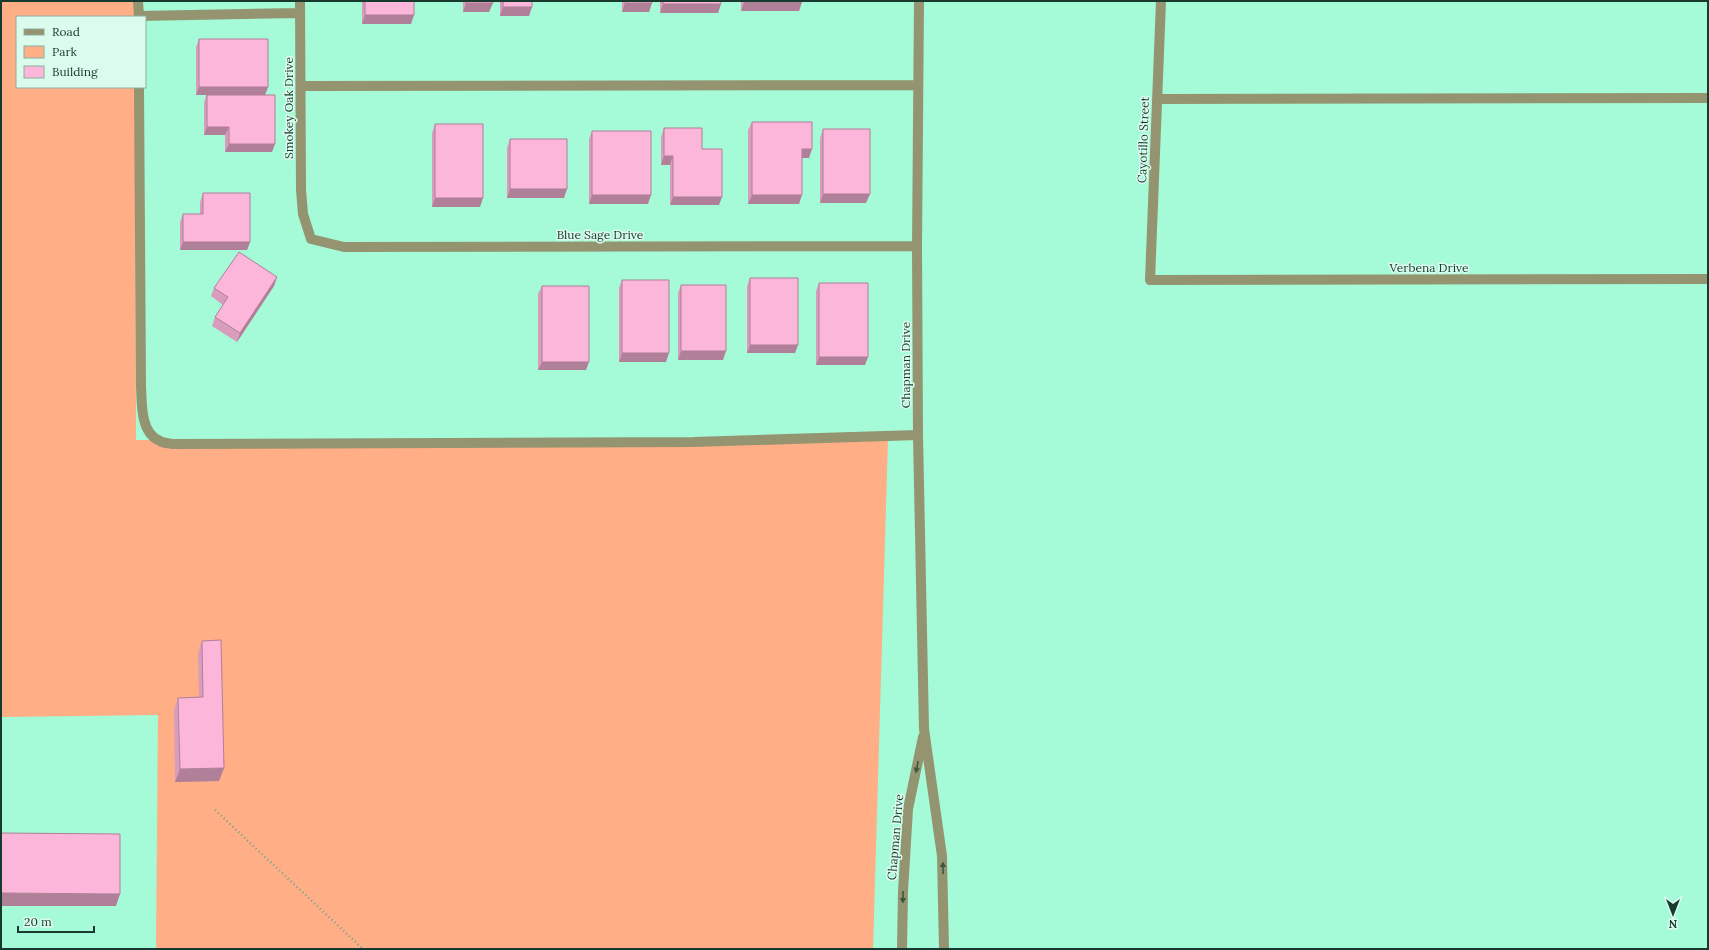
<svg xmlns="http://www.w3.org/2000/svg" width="1709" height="950" viewBox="0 0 1709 950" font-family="Lora,serif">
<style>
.green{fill:#ffae85}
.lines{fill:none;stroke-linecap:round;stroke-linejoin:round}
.path{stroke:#68a88f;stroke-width:2.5;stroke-dasharray:1 3;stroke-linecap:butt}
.minor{stroke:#949470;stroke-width:10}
.wall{fill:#d89dbb}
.shaded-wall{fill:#b07f98}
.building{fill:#fbb6d9;stroke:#b07f98}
.oneway{fill:#3c5541}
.labels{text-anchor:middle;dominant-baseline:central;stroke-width:3;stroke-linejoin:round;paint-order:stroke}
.street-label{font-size:12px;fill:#163a2d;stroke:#dbfbed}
</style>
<rect width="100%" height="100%" fill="#a5fad8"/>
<path class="green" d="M 1,1 L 135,1 L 135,17 L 17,17 L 17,87 L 135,87 L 136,440 L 888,438 L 873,949 L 156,949 L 158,715 L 1,717 Z"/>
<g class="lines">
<path class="path" d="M 215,810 L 363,949"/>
<path class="minor" d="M 138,1 L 139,17
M 300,1 L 301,190 L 303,214 L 311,239 L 344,247 L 917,246
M 919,1 L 917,246 L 918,435 L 924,729 L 942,856 L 944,949
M 1161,1 L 1150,280 L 1708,279
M 139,16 L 300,13
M 301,86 L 918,85
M 139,87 L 141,386 C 142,403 140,433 160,441 C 163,443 168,443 172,444 L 694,442 L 918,435
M 1157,99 L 1708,98
M 902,949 L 903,891 L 908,809 L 923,737"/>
</g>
<path class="wall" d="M 362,1 L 414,1 L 411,24 L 362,24 Z
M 463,1 L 493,1 L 489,12 L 463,12 Z
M 500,1 L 532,1 L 529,16 L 500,16 Z
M 622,1 L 652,1 L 649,12 L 622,12 Z
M 660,1 L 721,1 L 718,13 L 660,13 Z
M 741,1 L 802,1 L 799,11 L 741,11 Z
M 199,39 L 268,87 L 265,95 L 272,152 L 225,152 L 225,135 L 204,135 L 204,103 L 206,95 L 196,95 L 196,47 Z
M 752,122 L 809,158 L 802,158 L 799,204 L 748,204 L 748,130 Z
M 435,124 L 480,207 L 432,207 L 432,133 Z
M 664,128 L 702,149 L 719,205 L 670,205 L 670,165 L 661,165 L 661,137 Z
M 823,129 L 866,203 L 820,203 L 820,138 Z
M 592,131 L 648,204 L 589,204 L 589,139 Z
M 510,139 L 564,198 L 507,198 L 507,148 Z
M 203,193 L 250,242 L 247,250 L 180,250 L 180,222 L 183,214 L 200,214 L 200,202 Z
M 277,277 L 274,286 L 237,342 L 212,326 L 215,317 L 223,305 L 211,296 L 214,288 Z
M 750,278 L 795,353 L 747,353 L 747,286 Z
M 622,280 L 666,362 L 619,362 L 619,288 Z
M 819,283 L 865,365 L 816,365 L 816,291 Z
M 681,285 L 723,360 L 678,360 L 678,293 Z
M 542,286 L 586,370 L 538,370 L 538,294 Z
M 202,641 L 224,768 L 219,781 L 175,782 L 174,710 L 178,698 L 199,697 L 198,653 Z"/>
<path class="shaded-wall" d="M 744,2 L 802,2 L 799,11 L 741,11 Z
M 466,3 L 493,3 L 489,12 L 463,12 Z
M 625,3 L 652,3 L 649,12 L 622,12 Z
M 663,4 L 721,4 L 718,13 L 660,13 Z
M 503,7 L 532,7 L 529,16 L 500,16 Z
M 365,15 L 414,15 L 411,24 L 362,24 Z
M 199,87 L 268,87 L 265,95 L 196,95 Z
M 207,127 L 229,127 L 225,135 L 204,135 Z
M 229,144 L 275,144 L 272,152 L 225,152 Z
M 802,149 L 812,149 L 809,158 L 799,158 Z
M 664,156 L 673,156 L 670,165 L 661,165 Z
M 510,189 L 567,189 L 564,198 L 507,198 Z
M 823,194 L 870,194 L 866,203 L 820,203 Z
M 592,195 L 651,195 L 648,204 L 589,204 Z
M 752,195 L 802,195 L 799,204 L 748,204 Z
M 673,197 L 722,197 L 719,205 L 670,205 Z
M 435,198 L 483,198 L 480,207 L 432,207 Z
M 183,242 L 250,242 L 247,250 L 180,250 Z
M 277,277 L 274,286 L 237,342 L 240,333 Z
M 750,345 L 798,345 L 795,353 L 747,353 Z
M 681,351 L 726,351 L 723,360 L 678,360 Z
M 622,353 L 669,353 L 666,362 L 619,362 Z
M 819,357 L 868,357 L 865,365 L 816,365 Z
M 542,362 L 589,362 L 586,370 L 538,370 Z
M 224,768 L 219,781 L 175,782 L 180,769 Z
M 1,893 L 120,894 L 116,906 L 1,906 Z"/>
<path class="building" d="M 365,1 L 414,1 L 414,15 L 365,15 Z
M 466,1 L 493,1 L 493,3 L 466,3 Z
M 503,1 L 532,1 L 532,7 L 503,7 Z
M 625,1 L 652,1 L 652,3 L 625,3 Z
M 663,1 L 721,1 L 721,4 L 663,4 Z
M 744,1 L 802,1 L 802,2 L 744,2 Z
M 199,39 L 268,39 L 268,87 L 199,87 Z
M 207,95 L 275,95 L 275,144 L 229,144 L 229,127 L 207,127 Z
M 752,122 L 812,122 L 812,149 L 802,149 L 802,195 L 752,195 Z
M 435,124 L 483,124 L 483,198 L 435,198 Z
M 664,128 L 702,128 L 702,149 L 722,149 L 722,197 L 673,197 L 673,156 L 664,156 Z
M 823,129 L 870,129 L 870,194 L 823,194 Z
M 592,131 L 651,131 L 651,195 L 592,195 Z
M 510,139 L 567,139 L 567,189 L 510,189 Z
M 203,193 L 250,193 L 250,242 L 183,242 L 183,214 L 203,214 Z
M 239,252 L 277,277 L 240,333 L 215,317 L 228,297 L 214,288 Z
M 750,278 L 798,278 L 798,345 L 750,345 Z
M 622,280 L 669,280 L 669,353 L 622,353 Z
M 819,283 L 868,283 L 868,357 L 819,357 Z
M 681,285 L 726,285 L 726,351 L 681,351 Z
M 542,286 L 589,286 L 589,362 L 542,362 Z
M 221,640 L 224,768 L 180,769 L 178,698 L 203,697 L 202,641 Z
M 1,833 L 120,834 L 120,894 L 1,893 Z"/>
<defs><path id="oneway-solid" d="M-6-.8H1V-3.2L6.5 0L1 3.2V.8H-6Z"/></defs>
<g class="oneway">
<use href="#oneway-solid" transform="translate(917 767) rotate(101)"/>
<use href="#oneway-solid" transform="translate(943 868) rotate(-91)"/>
<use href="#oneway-solid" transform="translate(903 897) rotate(91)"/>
</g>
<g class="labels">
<g class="street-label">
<text transform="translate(288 108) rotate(-90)">Smokey Oak Drive</text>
<text transform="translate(1143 140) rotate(-88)">Cayotillo Street</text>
<text x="600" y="234">Blue Sage Drive</text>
<text x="1429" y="267">Verbena Drive</text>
<text transform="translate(905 365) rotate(-90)">Chapman Drive</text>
<text transform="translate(895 837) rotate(-85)">Chapman Drive</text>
</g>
</g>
<rect width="1709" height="950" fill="none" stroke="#163a2d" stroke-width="4"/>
<rect x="16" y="16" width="130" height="72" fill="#dbfbed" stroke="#8caea0"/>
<rect x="24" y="29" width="20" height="6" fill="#949470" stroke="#8caea0"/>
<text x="52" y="36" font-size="12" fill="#163a2d">Road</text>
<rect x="24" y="46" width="20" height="12" fill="#ffae85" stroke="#8caea0"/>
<text x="52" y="56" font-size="12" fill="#163a2d">Park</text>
<rect x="24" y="66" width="20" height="12" fill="#fbb6d9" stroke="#8caea0"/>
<text x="52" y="76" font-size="12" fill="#163a2d">Building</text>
<g transform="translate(1673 914) rotate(180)" stroke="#dbfbed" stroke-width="3" paint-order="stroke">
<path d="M0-3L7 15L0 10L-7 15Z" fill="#163a2d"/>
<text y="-6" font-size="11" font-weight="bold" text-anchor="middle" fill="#163a2d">N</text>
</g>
<path d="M18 926v6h76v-6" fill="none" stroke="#163a2d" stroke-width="2"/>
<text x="24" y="926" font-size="12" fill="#163a2d" stroke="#dbfbed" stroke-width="3" paint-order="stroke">20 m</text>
</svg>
